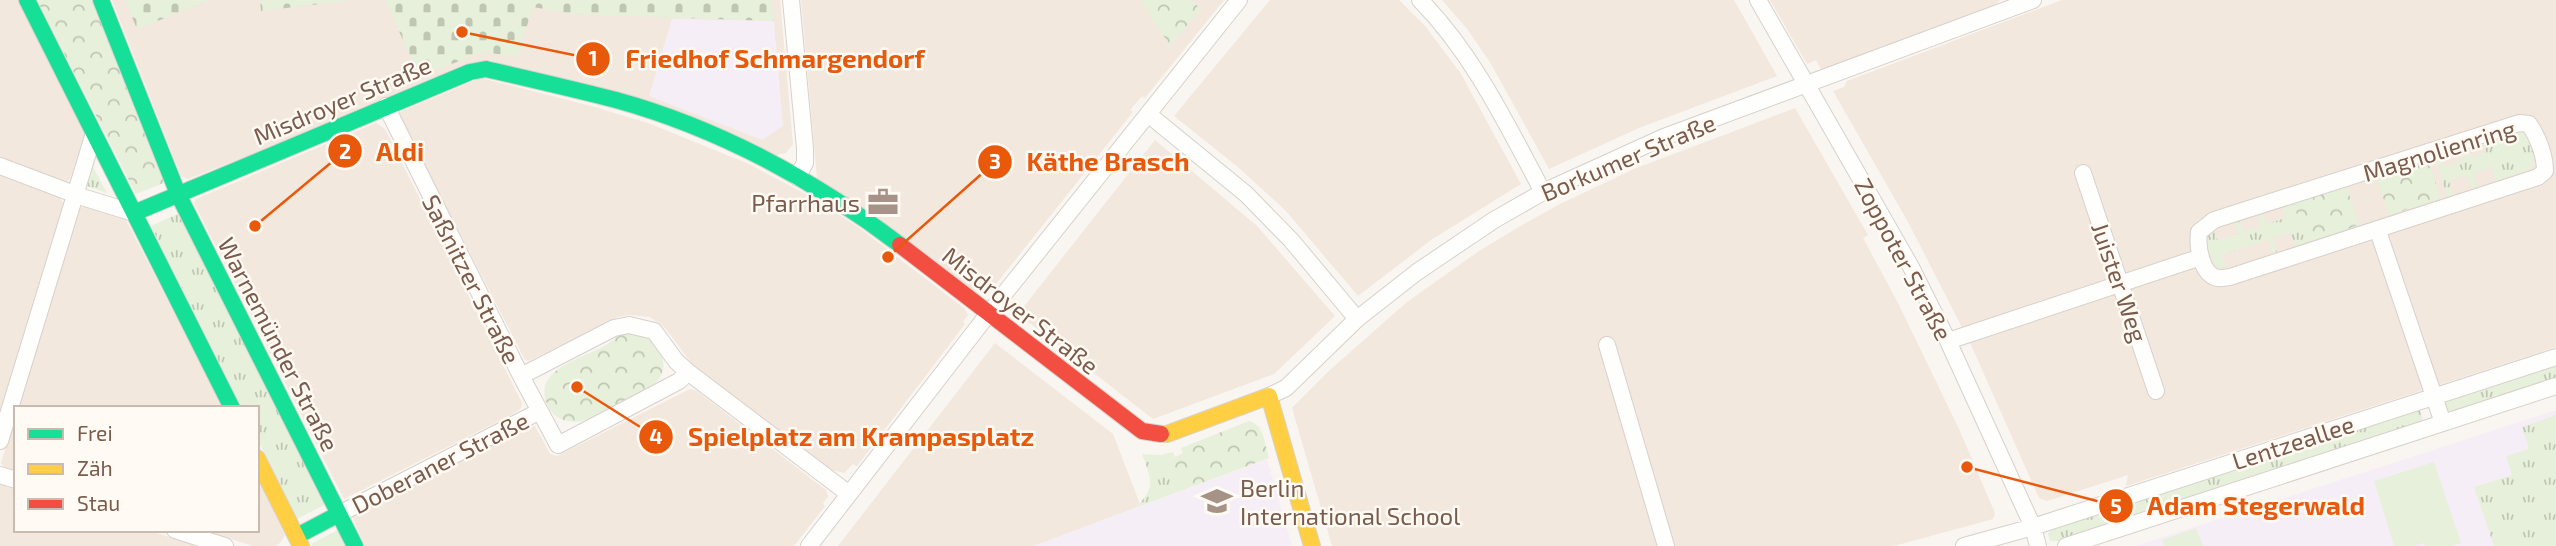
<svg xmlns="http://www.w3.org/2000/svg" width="2556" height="546" viewBox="0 0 2556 546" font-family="'Exo 2',sans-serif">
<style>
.residential{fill:#f2e8de}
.education{fill:#f6eef6}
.grass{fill:url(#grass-tufts)}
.forest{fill:url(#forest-crowns)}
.cemetery{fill:url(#cemetery-stones)}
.garden{fill:#e7f0db}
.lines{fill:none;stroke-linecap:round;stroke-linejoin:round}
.street-casing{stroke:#d7d1cb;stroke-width:18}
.fast-casing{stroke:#d9d2cb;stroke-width:18}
.slow-casing{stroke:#d9d2cb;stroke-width:18}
.jam-casing{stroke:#d9d2cb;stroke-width:18}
.street{stroke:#fefefd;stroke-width:16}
.fast{stroke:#16e098;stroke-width:16}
.slow{stroke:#ffcf43;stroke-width:16}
.jam{stroke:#f24e42;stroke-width:16}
.labels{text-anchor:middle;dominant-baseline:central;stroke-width:5;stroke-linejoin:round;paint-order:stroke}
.street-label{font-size:24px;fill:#7a5c4d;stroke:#fffaf3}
.poi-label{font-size:24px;fill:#7a5c4d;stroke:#fffaf3;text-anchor:end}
.leader{fill:none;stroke:#e8590c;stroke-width:2.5}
.callout-dot{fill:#e8590c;stroke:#fffaf3;stroke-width:2.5}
.mark-label{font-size:21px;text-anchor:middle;font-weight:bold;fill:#fff}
.callout-label{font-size:26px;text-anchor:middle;font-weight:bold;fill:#e8590c;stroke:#fffaf3;stroke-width:5;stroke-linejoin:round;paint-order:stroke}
</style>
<defs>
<pattern id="grass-tufts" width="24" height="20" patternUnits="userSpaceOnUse" patternTransform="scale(1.75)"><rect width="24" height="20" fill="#e7f0db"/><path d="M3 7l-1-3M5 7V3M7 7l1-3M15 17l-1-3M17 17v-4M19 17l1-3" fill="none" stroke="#c0c6b4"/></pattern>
<pattern id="forest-crowns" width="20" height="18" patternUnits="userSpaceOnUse" patternTransform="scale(1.75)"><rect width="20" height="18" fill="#e7f0db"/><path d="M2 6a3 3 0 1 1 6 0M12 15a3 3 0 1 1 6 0" fill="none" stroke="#c0c6b4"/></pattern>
<pattern id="cemetery-stones" width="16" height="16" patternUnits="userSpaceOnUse" patternTransform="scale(1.75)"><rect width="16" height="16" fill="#e7f0db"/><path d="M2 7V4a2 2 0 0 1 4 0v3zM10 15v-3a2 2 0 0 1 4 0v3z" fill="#c0c6b4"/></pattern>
</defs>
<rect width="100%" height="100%" fill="#f9f5f0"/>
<path class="residential" d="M 0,0 L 19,0 L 86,129 L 70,179 L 67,182 L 0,157 Z
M 112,0 L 780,0 L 793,144 L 786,153 L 776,155 L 490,60 L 188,179 L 181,176 Z
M 801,0 L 1224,0 L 1145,98 L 1142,96 L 1135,104 L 1130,110 L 1133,112 L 996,284 L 994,282 L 989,288 L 982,293 L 973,290 L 817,179 Z
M 1270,0 L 1399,0 L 1426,27 L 1461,74 L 1521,184 L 1431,240 L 1358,296 L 1286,211 L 1239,168 L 1174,116 Z
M 1442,0 L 1734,0 L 1777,76 L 1639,128 L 1549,169 L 1491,64 L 1468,30 Z
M 1770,0 L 2000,0 L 1994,6 L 1822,71 L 1816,60 L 1807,64 Z
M 2062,0 L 2556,0 L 2556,347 L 2126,486 L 2128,475 L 2047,501 L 2039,498 L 1972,347 L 1908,222 L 1833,91 L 1844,87 L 1847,81 Z
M 481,78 L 591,106 L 648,123 L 749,164 L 813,198 L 858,227 L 964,308 L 968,315 L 963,322 L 965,324 L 857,466 L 853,464 L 844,473 L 832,470 L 693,365 L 665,328 L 650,317 L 629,315 L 618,317 L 529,361 L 525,360 L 399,115 L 400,112 Z
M 1795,108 L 1868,235 L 1863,238 L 1897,301 L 1959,429 L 1995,513 L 1993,519 L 1894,546 L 1332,546 L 1292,408 L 1331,369 L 1407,302 L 1479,251 L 1517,228 L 1558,205 L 1634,169 Z
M 376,123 L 385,129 L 522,403 L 521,408 L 513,414 L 344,499 L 194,203 L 196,199 Z
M 1155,140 L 1257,226 L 1335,316 L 1274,374 L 1153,419 L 1018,314 Z
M 0,174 L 59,197 L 64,204 L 0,417 Z
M 84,206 L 125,218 L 223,408 L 18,408 L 78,209 Z
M 995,343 L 1113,434 L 1140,504 L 1135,508 L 1034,546 L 838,546 Z
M 690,389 L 697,391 L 826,490 L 828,497 L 823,503 L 825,506 L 794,546 L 365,546 L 352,516 L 529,425 L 535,426 L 550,454 L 557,456 Z
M 16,414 L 16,472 L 5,468 L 1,463 Z
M 257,476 L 285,535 L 280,543 L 275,546 L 253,546 L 203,530 L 257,530 Z
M 0,484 L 16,487 L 16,530 L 147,530 L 197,546 L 0,546 Z"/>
<path class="education" d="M 672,19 L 774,21 L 783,126 L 762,140 L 649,96 Z
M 2556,410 L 2556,546 L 2135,546 L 2427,452 Z
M 1267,459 L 1292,546 L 1034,546 Z"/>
<path class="grass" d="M 2517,130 L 2526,131 C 2533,141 2537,157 2532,168 L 2496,181 L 2492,167 L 2473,173 L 2477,187 L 2472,189 L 2467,175 L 2449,181 L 2453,195 L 2447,197 L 2435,157 L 2439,155 L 2443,167 L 2462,161 L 2458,149 L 2466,146 L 2470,158 L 2486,152 L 2482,141 Z
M 93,167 L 107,193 L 87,186 Z
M 2293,202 L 2306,243 L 2296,246 L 2290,232 L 2272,238 L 2277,252 L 2273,253 L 2268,239 L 2221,255 L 2226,268 L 2215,266 L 2205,241 L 2213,228 L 2218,241 L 2238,234 L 2234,221 L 2239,219 L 2244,232 L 2261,227 L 2257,214 L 2262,212 L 2266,224 L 2286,218 L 2282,206 Z
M 180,213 L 326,504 L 297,519 L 257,438 L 257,408 L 242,408 L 151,226 Z
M 2556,365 L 2556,379 L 2445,415 L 2442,403 Z
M 2420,410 L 2423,422 L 2058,541 L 2050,541 L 2048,533 L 2054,529 Z
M 2556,415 L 2556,546 L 2494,546 L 2474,487 L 2512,475 L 2506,456 L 2529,449 L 2522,427 Z
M 1173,452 L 1175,457 L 1164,462 L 1175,493 L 1135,508 C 1156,487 1152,481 1142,454 L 1161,455 Z
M 338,530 L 345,546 L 312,546 L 311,544 Z"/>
<path class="forest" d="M 37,0 L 93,0 L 164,183 L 136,194 Z
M 1140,0 L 1191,0 L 1201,9 L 1170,46 Z
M 2428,159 L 2441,199 L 2389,215 L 2376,176 Z
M 2346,185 L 2359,225 L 2306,243 L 2293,202 Z
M 628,331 L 652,337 C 682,382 647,389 613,406 C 600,413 583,425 568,421 C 559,420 552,414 548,406 C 530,369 583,359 606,345 C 614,340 618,335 628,331 Z
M 1249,421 C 1264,424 1265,445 1269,458 L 1175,493 L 1164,462 L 1183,453 L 1181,448 Z"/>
<path class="cemetery" d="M 125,0 L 211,0 L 137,29 Z
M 260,0 L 353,0 L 261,11 Z
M 385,0 L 771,0 L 774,21 L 574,14 L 533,7 L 517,57 L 484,52 L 419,76 Z"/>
<path class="garden" d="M 2434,462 L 2461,543 L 2452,546 L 2425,546 L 2423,543 L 2414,546 L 2394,546 L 2374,481 Z
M 2196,528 L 2203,546 L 2164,546 L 2162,540 Z"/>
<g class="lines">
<g class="street-casing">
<path id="street" d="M 791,0 L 805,148 L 805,163 L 797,177
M 1420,0 C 1474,55 1507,125 1543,192
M 1758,0 L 1911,267 L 1948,341 L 2033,527 L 2038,546
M 386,106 L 521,376
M 1148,114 L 1246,194 L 1291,240 L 1357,319
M 2519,123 L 2529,124 C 2538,137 2545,155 2545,171 L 2538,177 L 2230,277 C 2226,277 2222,279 2218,278 C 2201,275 2197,246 2199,232 L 2214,220 Z
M 0,166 L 82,197 L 134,213
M 2083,173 L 2156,391
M 2378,231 L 2443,423
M 629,325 L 654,331 L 676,361 L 688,372 L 679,381 L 558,445 L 521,376 L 614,328 Z
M 1948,341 L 2201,257
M 1607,345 L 1666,546
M 688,372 L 849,494
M 1269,396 L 1286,388 L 1357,319 L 1417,272 L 1494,220 L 1543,192 L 1664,137 L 2033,0
M 0,441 L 94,133
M 0,475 L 16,480
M 339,514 L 540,411
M 175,530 L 225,546
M 809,546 L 989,313 L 1239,0
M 1964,546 L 2033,527 L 2556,357
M 2066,546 L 2556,386"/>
</g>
<g class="fast-casing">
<path id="fast" d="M 27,0 L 232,408
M 101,0 L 178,194 L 355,546
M 134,213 L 470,72 L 486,69 C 529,79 573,89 616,100 C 718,128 816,181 900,245
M 297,536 L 339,514"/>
</g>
<g class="slow-casing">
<path id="slow" d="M 1161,434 L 1167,434 L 1269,396 L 1312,546
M 257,458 L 301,546"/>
</g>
<g class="jam-casing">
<path id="jam" d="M 900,245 L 1142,431 L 1161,434"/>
</g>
<use href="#street" class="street"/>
<use href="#fast" class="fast"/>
<use href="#slow" class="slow"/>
<use href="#jam" class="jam"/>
</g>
<defs>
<g id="office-bare" transform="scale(2.415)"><path d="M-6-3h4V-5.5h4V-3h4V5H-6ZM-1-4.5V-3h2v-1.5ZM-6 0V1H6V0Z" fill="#a69286" stroke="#fffaf3" stroke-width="2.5" paint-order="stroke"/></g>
<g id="school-bare" transform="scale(2.415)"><path d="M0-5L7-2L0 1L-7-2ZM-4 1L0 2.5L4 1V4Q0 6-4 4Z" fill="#a69286" stroke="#fffaf3" stroke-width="2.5" paint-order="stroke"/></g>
</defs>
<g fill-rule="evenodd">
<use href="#office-bare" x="883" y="202"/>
<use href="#school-bare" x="1217" y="501"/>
</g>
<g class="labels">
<g class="street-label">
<text transform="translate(342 100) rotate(-23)">Misdroyer Straße</text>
<text transform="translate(2439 150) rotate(-17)">Magnolienring</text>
<text transform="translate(1628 157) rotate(-23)">Borkumer Straße</text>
<text transform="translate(1904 259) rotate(62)">Zoppoter Straße</text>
<text transform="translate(472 279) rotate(63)">Saßnitzer Straße</text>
<text transform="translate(2120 282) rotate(71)">Juister Weg</text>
<text transform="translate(1021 310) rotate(38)">Misdroyer Straße</text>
<text transform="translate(279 344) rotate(63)">Warnemünder Straße</text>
<text transform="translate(2293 442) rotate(-18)">Lentzeallee</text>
<text transform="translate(440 462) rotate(-27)">Doberaner Straße</text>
</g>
<g class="poi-label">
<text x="860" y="202">Pfarrhaus</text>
<text x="1240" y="487" text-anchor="start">Berlin<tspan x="1240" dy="28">International School</tspan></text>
</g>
</g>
<path class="leader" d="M462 32L593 59M255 226L345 151M888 257L995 162M577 387L656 437M1967 467L2116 506"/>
<g class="callout-dot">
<circle cx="462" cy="32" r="7"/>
<circle cx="255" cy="226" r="7"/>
<circle cx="888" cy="257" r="7"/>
<circle cx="577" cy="387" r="7"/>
<circle cx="1967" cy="467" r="7"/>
<circle cx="593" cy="59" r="18"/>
<circle cx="345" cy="151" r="18"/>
<circle cx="995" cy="162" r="18"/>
<circle cx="656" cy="437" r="18"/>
<circle cx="2116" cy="506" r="18"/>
</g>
<g class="mark-label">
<text x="593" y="66">1</text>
<text x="345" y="159">2</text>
<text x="995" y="169">3</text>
<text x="656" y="444">4</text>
<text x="2116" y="514">5</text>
</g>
<g class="callout-label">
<text x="775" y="68">Friedhof Schmargendorf</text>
<text x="400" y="161">Aldi</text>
<text x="1108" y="171">Käthe Brasch</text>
<text x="861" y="446">Spielplatz am Krampasplatz</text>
<text x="2256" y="515">Adam Stegerwald</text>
</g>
<rect x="14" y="406" width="245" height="126" fill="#fffaf3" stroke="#cabbb1" stroke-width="2"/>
<rect x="28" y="429" width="35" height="10" fill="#16e098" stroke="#cabbb1" stroke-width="2"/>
<text x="77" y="441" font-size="21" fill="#7a5c4d">Frei</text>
<rect x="28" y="464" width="35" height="10" fill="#ffcf43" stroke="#cabbb1" stroke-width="2"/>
<text x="77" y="476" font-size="21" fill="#7a5c4d">Zäh</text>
<rect x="28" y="499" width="35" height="10" fill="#f24e42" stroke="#cabbb1" stroke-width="2"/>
<text x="77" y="511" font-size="21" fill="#7a5c4d">Stau</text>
</svg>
